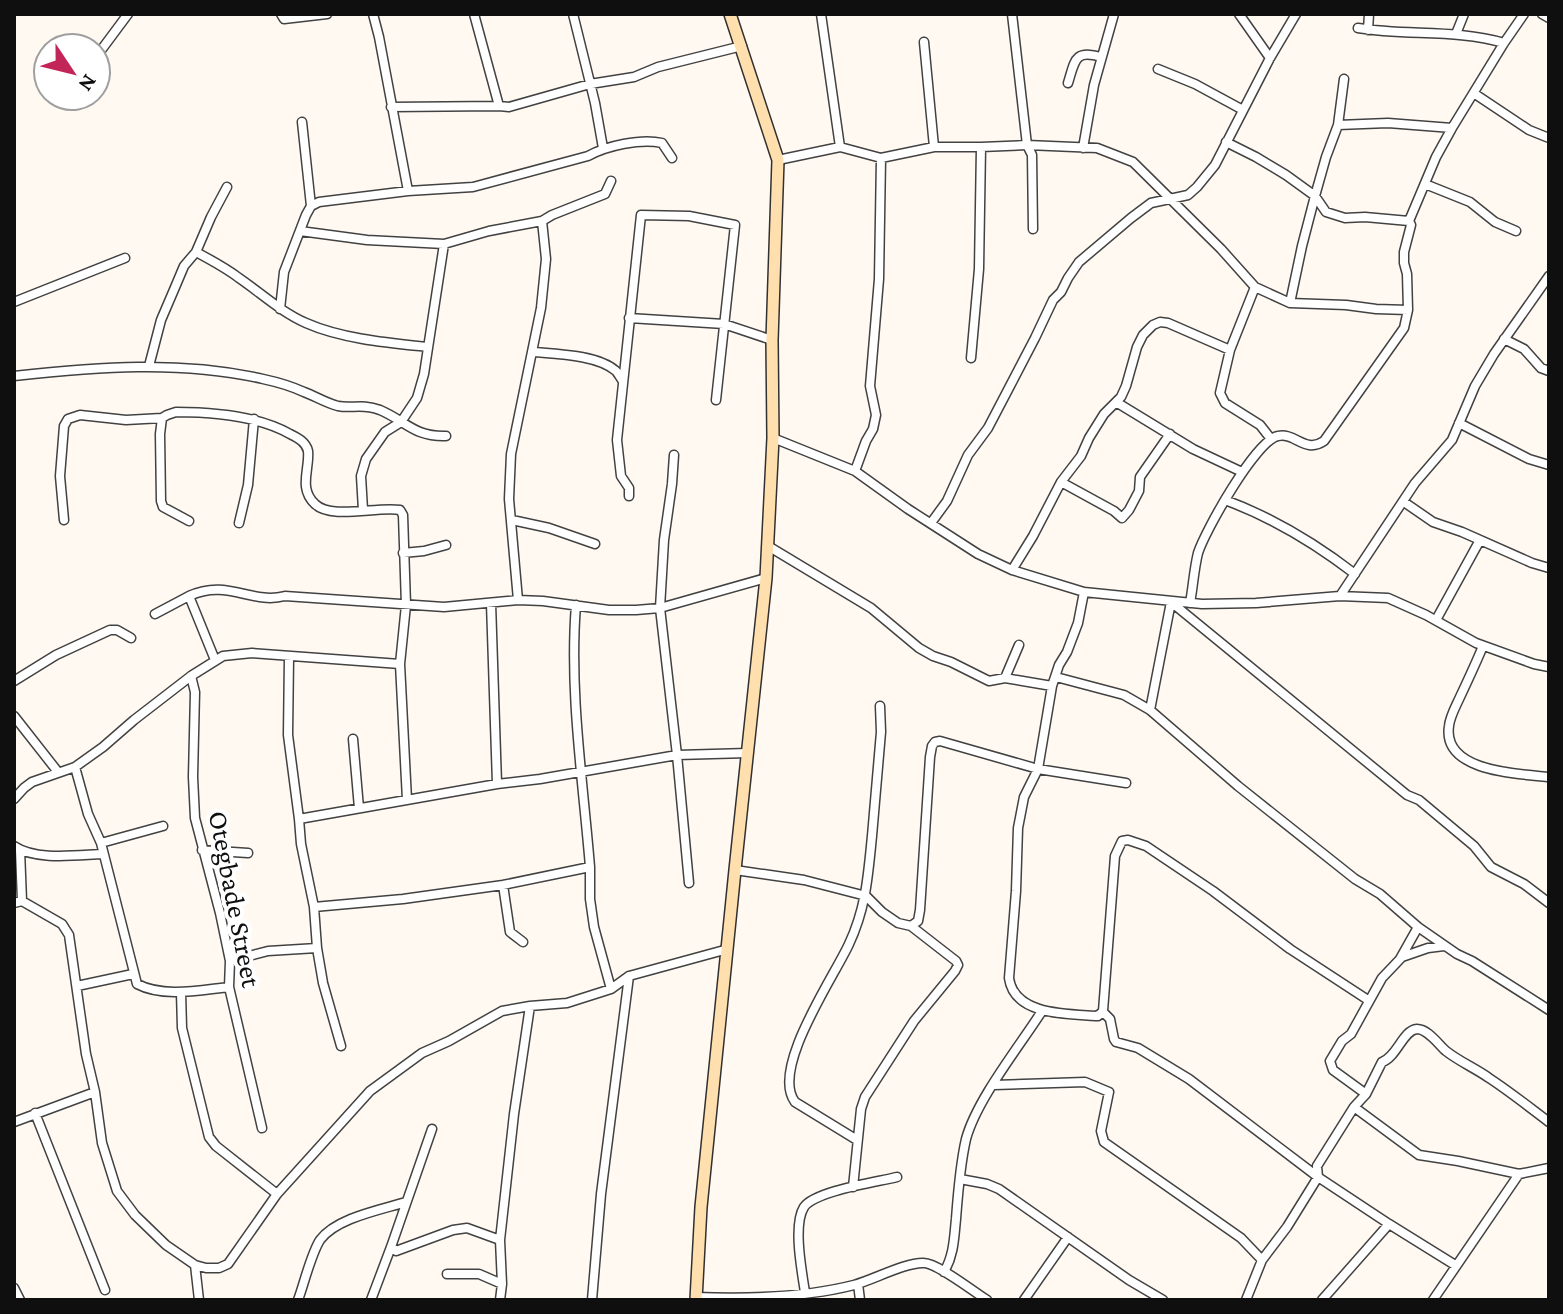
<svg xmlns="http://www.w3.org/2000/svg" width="1563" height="1314" viewBox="0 0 1563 1314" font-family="'Crimson Pro',serif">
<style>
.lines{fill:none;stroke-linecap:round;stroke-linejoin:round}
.street-casing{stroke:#424242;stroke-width:11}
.secondary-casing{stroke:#313131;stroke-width:14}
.street{stroke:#fff;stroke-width:8}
.secondary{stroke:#ffdfad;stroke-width:11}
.labels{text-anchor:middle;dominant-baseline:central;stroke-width:8;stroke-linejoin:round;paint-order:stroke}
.street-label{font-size:28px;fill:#0f0f0f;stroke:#fff}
</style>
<rect width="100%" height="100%" fill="#fff9f2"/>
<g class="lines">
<g class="street-casing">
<path id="street" d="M 281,14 L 284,19 L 327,14
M 373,14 L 379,37 L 408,191
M 474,14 L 499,106
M 573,14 L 595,103 L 603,148
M 821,14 L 840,147
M 1012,14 L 1027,145 L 1032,155 L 1033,229
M 1239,14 L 1270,58
M 1542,14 L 1549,18
M 1358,28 C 1407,36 1457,29 1504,43
M 1368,30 L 1369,14
M 1456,34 L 1464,14
M 924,42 L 934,147
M 96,57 L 128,14
M 1158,69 L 1195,84 L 1243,110
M 1068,83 C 1075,61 1074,49 1101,57
M 1475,94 L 1529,130 L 1549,138
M 391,107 L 499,106 L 509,107 L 590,84 L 634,77 L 658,67 L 742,46
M 302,122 L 311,206
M 1338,125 L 1388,123 L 1452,128
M 1226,142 L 1256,157 L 1286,175 L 1315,196 L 1326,212 L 1345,218 L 1365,217 L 1409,221
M 1083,148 L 1094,85 L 1114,14
M 778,160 L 840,147 L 881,158 L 934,147 L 981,147 L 1027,145 L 1097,148 L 1133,162 L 1221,249 L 1255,287 L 1290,303 L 1346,305 L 1376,309 L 1408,310
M 1425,184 L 1470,202 L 1495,222 L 1516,231
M 300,231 L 367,240 L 444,244 L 489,231 L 542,221 L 552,215 L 605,194 L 611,181
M 196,252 C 211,260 226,268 239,278 C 261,293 281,312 306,323 C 342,339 390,343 428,347
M 1255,287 L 1230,350 L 1220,393 L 1225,403 L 1260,425 L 1271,439
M 14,302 L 125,258
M 1290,303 L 1302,246 L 1315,196 L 1326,157 L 1338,125 L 1344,79
M 280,309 L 284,272 L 306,215 L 311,206 L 319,202 L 408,191 L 473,187 L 588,156 C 606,146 641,138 662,143 L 672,158
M 629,318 L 724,324 L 772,340
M 1504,339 L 1524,349 L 1541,368 L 1549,371
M 534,352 C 557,354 598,355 616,371 C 617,372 623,381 623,382
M 971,358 L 979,269 L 981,147
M 149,366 L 161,320 L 176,285 L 184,266 L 196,252 L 211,217 L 227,187
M 14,376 C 96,367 181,360 263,379 C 277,382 291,386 304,392 C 315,396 326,403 338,406 C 353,409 361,403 380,410 C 406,421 414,437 446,436
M 1116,402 L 1193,449 L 1242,472
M 1459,423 L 1529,459 L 1549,465
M 773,438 L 855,471 L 908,509 L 978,554 L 1012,570 L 1084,592 L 1202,604 L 1256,603 L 1340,596 L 1388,598 L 1426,615 L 1476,643 L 1534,664 L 1549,667
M 674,455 L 672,484 L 664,540 L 660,608 L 677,755 L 689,883
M 855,471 L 866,441 L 873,429 L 876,415 L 870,386 L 879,279 L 881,158
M 1061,482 L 1114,511 L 1122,518 L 1129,510 L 1139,491 L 1140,477 L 1170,434
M 629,496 L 629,488 L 621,476 L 617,440 L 641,215 L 689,216 L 735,225 L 716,400
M 1225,500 C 1271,517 1316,544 1355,574
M 1404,502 L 1433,522 L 1462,532 L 1532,563 L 1549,568
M 363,510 L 361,476 L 366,459 L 385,432 L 401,422 L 417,398 L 424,374 L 444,244
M 64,520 L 60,476 L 64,426 L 68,419 L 80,415 L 126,420 L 162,418
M 512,520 L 549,528 L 595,544
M 189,521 L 163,507 L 161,501 L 160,434 L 162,418 L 167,415 L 176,412 C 213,412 258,416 290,434 C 298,438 306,442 308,451 C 310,469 298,488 315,504 C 331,520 378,506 400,510 L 403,515 L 406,605 L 400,664 L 407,800
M 239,523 L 248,485 L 254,419
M 931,523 L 947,501 L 968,455 L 988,428 L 1035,338 L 1053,300 L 1061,292 L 1068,278 L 1079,262 L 1131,218 L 1151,203 L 1188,195 L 1197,187 L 1215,165 L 1270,58 L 1296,14
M 768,546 L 871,608 L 919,648 L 933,656 L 951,662 L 989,681 L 1005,678 L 1052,686
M 403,553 L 424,551 L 446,545
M 1012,570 L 1033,536 L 1061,482 L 1081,456 L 1089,438 L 1104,414 L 1121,397 L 1126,386 L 1137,347 L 1143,335 L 1153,325 L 1160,322 L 1168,323 L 1230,350
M 1084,592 L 1078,623 L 1067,652 L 1059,665 L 1052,686 L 1038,769 L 1024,797 L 1018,828 L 1016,891 L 1009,978 C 1014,1016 1069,1014 1098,1016 L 1103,1011 L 1115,856 L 1122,841 L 1128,840 L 1146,846 L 1213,891 L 1290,949 L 1368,1000
M 1340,596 L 1415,483 L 1452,440 L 1475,386 L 1494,354 L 1549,276
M 518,600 L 509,499 L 511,454 L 541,308 L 546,259 L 542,221
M 491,603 L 497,784
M 1190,603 C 1193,587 1194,569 1198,553 C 1205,531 1256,440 1278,436 C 1295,432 1305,454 1324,441 L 1404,328 L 1408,310 L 1407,274 L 1404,263 L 1404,252 L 1411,225 L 1409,221 L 1436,157 L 1452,128 L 1504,43 L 1524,14
M 155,614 L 189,596
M 1436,620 L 1480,540
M 1483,646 C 1476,663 1468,680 1460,697 C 1456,706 1450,716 1449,726 C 1442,772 1519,774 1549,777
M 289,657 L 288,735 L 299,819
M 215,660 L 189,596 C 228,578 251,605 285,596 L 444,607 L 518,600 L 543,601 L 609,610 L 636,610 L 660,608 L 766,578
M 191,676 L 195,692 L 193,777 L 195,818 L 220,913 L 230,961 L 229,987 L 262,1128
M 1056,677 L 1124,695 L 1150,710 L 1238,786 L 1355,879 L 1380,894 L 1418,927 L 1457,954 L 1472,961 L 1549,1010
M 1005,678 L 1019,645
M 14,681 L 56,655 L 110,630 L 117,630 L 131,638
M 1150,710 L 1171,602 L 1407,795 L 1419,800 L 1474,846 L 1491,867 L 1524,884 L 1549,903
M 14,716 L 58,772
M 353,739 L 359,808
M 75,767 L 88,814 L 101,843 L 137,984 C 164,998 200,990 229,987
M 14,799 L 24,788 L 32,782 L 75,767 L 103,747 L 134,720 L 191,676 L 223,656 L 252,653 L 400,664
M 101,843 L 163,826
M 14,846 C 36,861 77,855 103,854
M 20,850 L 22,901
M 202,850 L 248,853
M 590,867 L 590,899 L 594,927 L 611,989
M 735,870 L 804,880 L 866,896 L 882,912 L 898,923 L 911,926 L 918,921 L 920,910 L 930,757 L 932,746 L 935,742 L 940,741 L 1038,769 L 1126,783
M 503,885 L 510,932 L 523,942
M 14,903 L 22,901 L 62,924 L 69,935 L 86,1054 L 95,1092 L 102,1143 L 117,1191 L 135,1215 L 166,1245 L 195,1265 L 206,1268 L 219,1268 L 228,1264 L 277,1194 L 370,1091 L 422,1053 L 449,1041 L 502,1011 L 530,1006 L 567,1003 L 611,989 L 629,976 L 728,949
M 314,907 L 403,899 L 503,885 L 590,867 C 583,781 569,691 576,605
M 1400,959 L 1418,927
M 230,961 L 268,951 L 317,948
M 77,986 L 133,974
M 181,992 L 182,1028 L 209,1137 L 216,1146 L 277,1194
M 1098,1015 L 1104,1013 L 1110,1019 L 1114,1039 L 1116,1042 L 1138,1048 L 1189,1079 L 1318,1177 L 1389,1224 L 1455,1265
M 341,1046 L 323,983 L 317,948 L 314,907 L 301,844 L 299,819 L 497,784 L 540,779 L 677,755 L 748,753
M 994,1085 L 1085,1082 L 1109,1092 L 1101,1131 L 1104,1142 L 1241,1238 L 1262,1260
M 1366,1094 L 1333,1070 L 1330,1061 L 1342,1041 L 1351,1034 L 1382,978 L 1402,957 L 1428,948 L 1444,946
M 1354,1107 L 1419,1155 L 1458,1161 L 1519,1174 L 1549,1168
M 35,1113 L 105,1290
M 14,1122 L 95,1092
M 857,1140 L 795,1102 C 770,1069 834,977 849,944 C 866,908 868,876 872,836 C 875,802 878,767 881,732 L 880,706
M 960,1179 L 987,1184 L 999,1189 L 1129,1280 L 1163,1300
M 853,1187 L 861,1109 L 865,1097 L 914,1021 L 955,971 L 958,965 L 956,961 L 911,926
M 391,1247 L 396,1251 L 453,1230 L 467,1228 L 500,1240
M 195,1265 L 199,1300
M 944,1272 C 954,1255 954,1238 956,1219 C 958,1192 960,1165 966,1139 C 977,1099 1019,1047 1042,1011
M 447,1274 L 479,1274 L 502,1284
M 858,1284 L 860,1300
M 14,1288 L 20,1300
M 696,1297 C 748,1299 803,1298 854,1285 C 873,1280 906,1262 924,1263 C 937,1263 974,1292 987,1300
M 806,1299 C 803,1277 792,1226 804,1207 C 815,1191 877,1182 897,1177
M 298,1300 C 304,1284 311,1254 320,1240 C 336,1218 380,1210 406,1202
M 371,1300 L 391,1247 L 432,1129
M 500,1300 L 502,1284 L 500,1240 L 514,1114 L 530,1006
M 592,1300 L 601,1194 L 629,976
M 1024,1300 L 1068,1237
M 1246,1300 L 1262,1260 L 1287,1227 L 1318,1177 L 1317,1166 L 1354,1107 L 1366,1094 L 1382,1062 C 1397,1057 1403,1030 1417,1029 C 1428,1029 1439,1045 1446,1051 C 1460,1062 1475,1068 1489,1078 C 1509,1091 1529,1107 1549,1122
M 1322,1300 L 1389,1224
M 1433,1300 L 1519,1174"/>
</g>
<g class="secondary-casing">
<path id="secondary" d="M 696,1300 L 701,1207 L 735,870 L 766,578 L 773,438 L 772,340 L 778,160 L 730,14"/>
</g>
<use href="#street" class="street"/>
<use href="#secondary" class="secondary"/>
</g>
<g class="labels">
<g class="street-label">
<text transform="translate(235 899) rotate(79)">Otegbade Street</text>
</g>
</g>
<rect width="1563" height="1314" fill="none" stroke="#0f0f0f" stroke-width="32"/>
<g transform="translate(72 72) rotate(125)"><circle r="38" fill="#ffffff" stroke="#9f9f9f" stroke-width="2"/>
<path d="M0-6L14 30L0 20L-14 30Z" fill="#c22557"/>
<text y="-12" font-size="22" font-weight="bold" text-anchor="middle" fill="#0f0f0f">N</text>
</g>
</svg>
